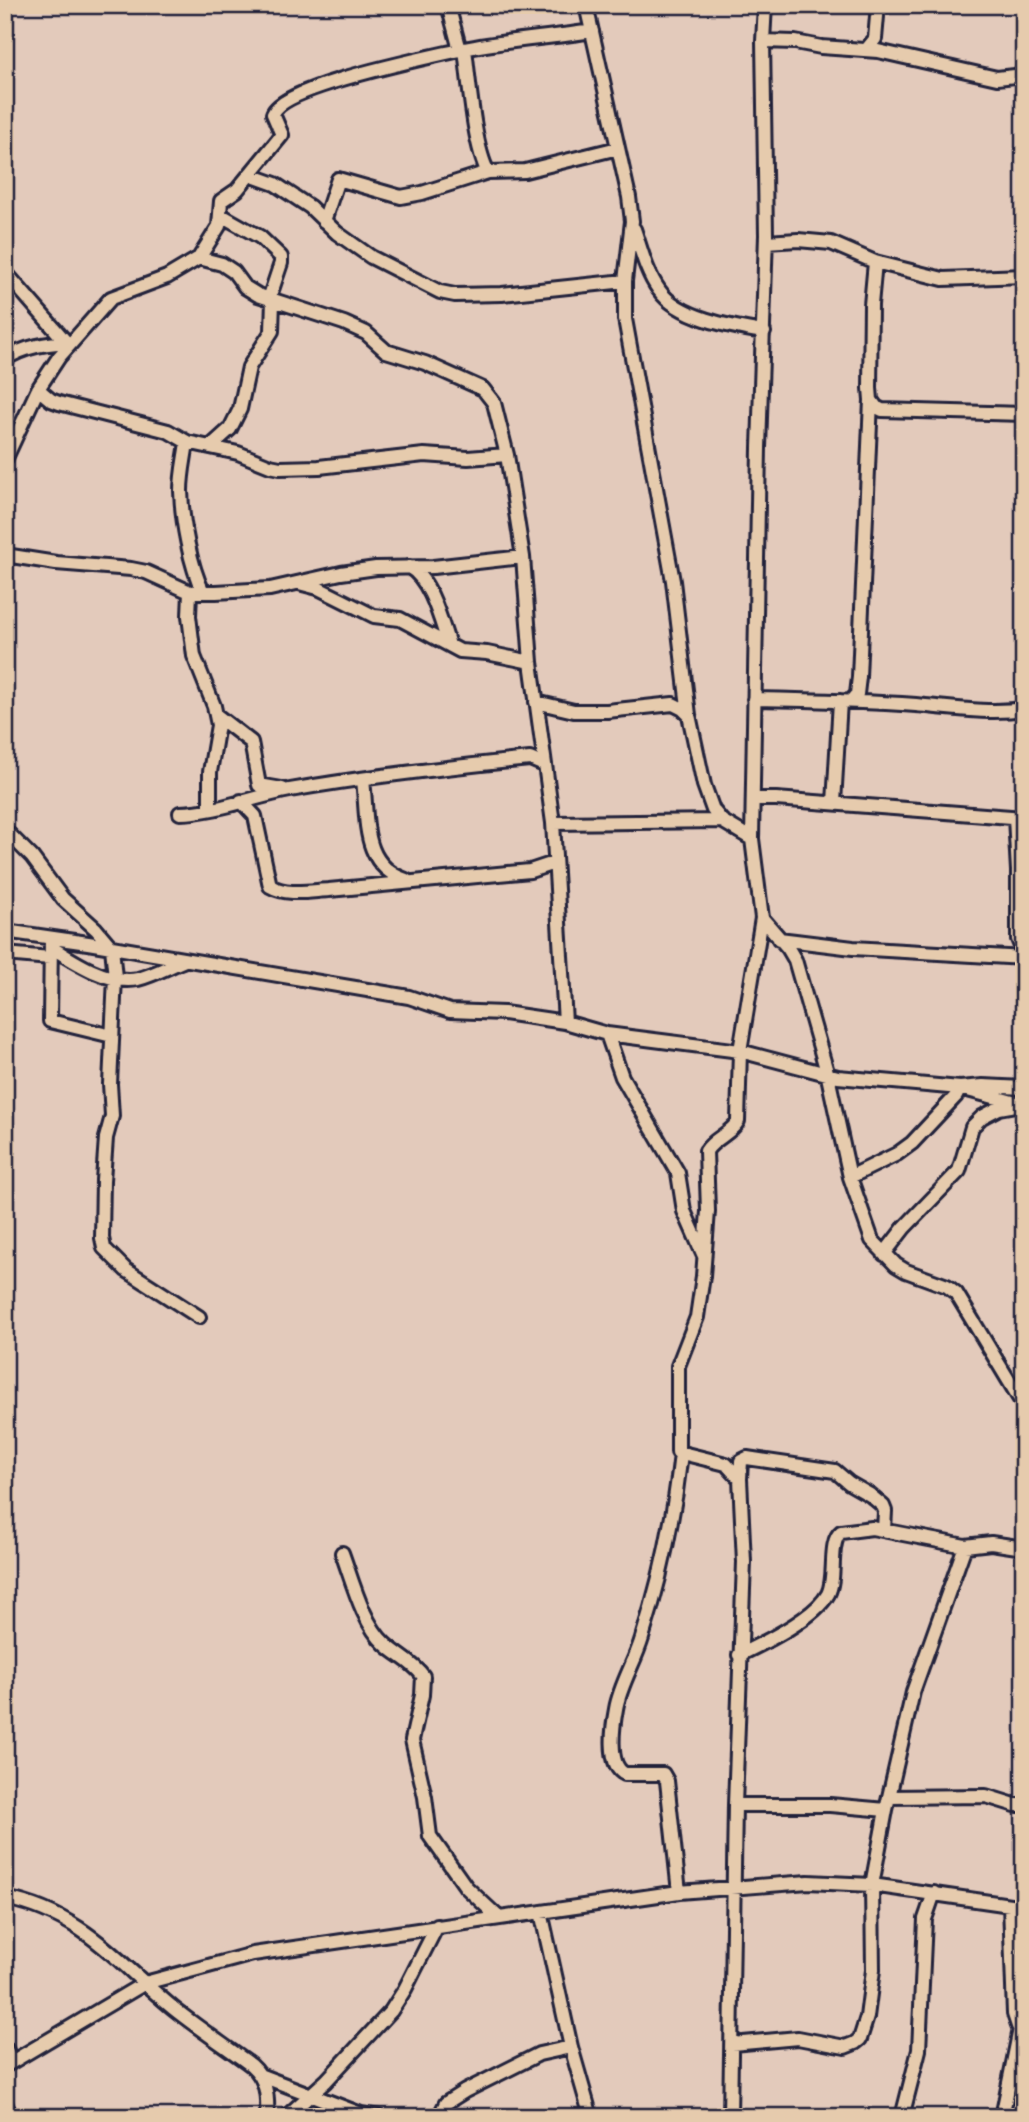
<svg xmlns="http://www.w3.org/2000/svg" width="1029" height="2122" viewBox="0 0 1029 2122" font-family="Pangolin,sans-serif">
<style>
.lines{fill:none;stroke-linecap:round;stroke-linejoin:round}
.minor-casing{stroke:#22223b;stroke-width:18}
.minor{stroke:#e6cbad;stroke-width:12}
</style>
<rect width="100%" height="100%" fill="#e3cabb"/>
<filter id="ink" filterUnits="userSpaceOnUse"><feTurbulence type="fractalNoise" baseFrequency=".0143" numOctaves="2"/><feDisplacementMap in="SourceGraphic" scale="14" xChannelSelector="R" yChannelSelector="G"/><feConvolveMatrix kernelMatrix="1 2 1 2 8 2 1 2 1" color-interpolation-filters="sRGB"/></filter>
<g filter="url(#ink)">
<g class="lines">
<g class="minor-casing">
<path id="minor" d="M 448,5 L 460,50
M 586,5 L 629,197 L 632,221 L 625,281 L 625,319 L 673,581 L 689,715 L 704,785 L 713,810 L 722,821 L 752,839
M 765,5 L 763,41 L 766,235 L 759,448 L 752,839 L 762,918 L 788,948 L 795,960 L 827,1072 L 850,1177 L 872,1240 L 896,1265 L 906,1271 L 947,1286 L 956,1293 L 1024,1406
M 763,41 L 795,42 L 821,47 L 878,51 L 997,78 L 1024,75
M 465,49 C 469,80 474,147 488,172 L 525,171 L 618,148
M 866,50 L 875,39 L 878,5
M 250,175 L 275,184 L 310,207 L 337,233 L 371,257 L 440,292 L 455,295 L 502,294 L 625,281
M 221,215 L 260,237 L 281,257 L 281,263 L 269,299
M 324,221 L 338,179 L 401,197 L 422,193 L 488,172
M 634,229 C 641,249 646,272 659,290 C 678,318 732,327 764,332
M 766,242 L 798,240 L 831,243 L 875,262 L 943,279 L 1024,276
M 199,258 L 222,264 L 234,272 L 245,287 L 258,295 L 344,323 L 366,333 L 386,351 L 425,363 L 483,389 L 494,403 L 507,455 L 523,557 L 531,662 L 553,823 L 565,1022
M 875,262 L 871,305 L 870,388 L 871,400 L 876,407 L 882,410 L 1024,414
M 5,272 L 66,342
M 5,359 C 26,346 47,343 71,342
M 38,389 L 51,400 L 59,403 L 168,431 L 187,442 L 238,453 L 270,466 L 280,468 L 319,467 L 424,455 L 468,458 L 507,455
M 187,442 C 185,458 181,474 181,491 C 182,521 190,565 203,592
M 210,447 L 230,429 L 240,409 L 249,367 L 272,331 L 273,300
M 5,460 L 38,389 L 59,357 L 111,298 L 167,277 L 199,258 L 219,226 L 221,201 L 237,190 L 282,135 L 273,114 C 282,86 431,57 464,49 C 505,40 550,38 592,31
M 5,555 L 56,563 L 131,569 L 146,572 L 190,592 L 216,592 L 270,589 L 341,573 L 376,568 L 433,567 L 523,557
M 409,567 C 431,579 441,622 449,645
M 299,583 L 318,588 L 374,616 L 400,619 L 460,651 L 487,653 L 531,662
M 190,592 L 189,616 L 194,656 L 214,706 L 218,725 L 210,772 L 210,809
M 754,699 C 808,700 862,701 916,705 C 952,708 988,714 1024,709
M 851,701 L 857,694 L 859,677 L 871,400
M 536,702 L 574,711 L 607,711 L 673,704 L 683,709 L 689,715
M 216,715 L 251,742 L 259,785 L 282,789
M 363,780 C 368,820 361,865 406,880
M 753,799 L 776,799 L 1024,818
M 241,801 L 255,816 L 270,886 C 287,896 310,891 329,890 L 530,871 L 554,863
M 834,803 L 840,701
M 180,813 C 217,812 253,797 290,790 C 369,776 450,767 530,759 L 544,765
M 1015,818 L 1018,871 L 1018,939 L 1024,954
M 553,823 L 722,821
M 5,830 L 32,857 L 63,899 L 96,929 L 112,948 L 115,977 L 110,1084 L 112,1116 L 106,1138 L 103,1180 L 102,1238 L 104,1248 L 126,1270 L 199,1317
M 5,931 L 88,943 L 409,997 L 450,1011 L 504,1013 L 565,1022 L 607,1034 L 740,1051 L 838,1077 L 960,1088 L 1024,1105
M 51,938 L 50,1021 L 112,1036
M 779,939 L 853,948 L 1024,958
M 51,947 C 74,962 109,985 138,979 C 154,975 170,966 185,960
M 5,954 L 50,958
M 607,1034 L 622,1077 L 678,1173 L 684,1211 L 704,1256
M 850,1177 L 897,1154 L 912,1143 L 956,1096 L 960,1088 L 983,1086 L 1024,1088
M 884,1254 L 904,1228 L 959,1171 L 972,1127 L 982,1117 L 999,1108 L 1016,1105
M 740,1479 L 741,1461 L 747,1458 L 835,1471 L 849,1483 L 870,1495 L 883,1506 L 885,1511 L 884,1530
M 342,1553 C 352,1580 363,1624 385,1644 C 398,1656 413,1662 423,1676 L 422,1695 L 412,1740 L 425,1797 L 430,1836 L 466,1887 L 498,1917
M 739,1655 C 764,1643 815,1618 828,1594 C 837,1577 828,1542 841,1532 L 872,1528 L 965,1546 L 991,1543 L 1024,1548
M 889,1797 L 986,1796 L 1015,1805 L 1024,1805
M 735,1805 L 830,1805 L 886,1810
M 679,1892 L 667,1781 L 663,1774 L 625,1774 C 607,1766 613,1725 616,1709 C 620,1685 635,1662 642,1638 C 661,1578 674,1517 681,1454
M 5,1898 C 83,1914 116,1961 173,2008 C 198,2028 225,2046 251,2065 C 267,2079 268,2096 267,2117
M 1010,1905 L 1014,2014 L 1018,2026 L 1024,2032
M 541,1912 L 571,2047 L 591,2117
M 732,2044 L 798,2038 L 845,2047 L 855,2043 L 860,2039 L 867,2017 L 873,1970 L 872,1885 L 886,1810 L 913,1692 L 965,1546
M 5,2047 L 12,2062
M 5,2066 L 145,1983 L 253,1954 L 679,1892 L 808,1882 L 872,1885 L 1024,1907
M 262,2076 L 361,2114 L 379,2117
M 5,2103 L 11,2117
M 286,2117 L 326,2081 L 391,2011 L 405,1989 L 437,1926
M 439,2117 L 446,2103 L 465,2091 L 539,2054 L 571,2047
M 730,2117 L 735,1805 L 744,1562 L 740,1479 L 726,1464 L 678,1452 L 678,1366 L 697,1317 L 703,1276 L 708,1211 L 706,1151 C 714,1138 731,1134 738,1121 L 740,1051 L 762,918
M 902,2117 L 919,2050 L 925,1919 L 934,1893
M 1002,2117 L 1020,2029"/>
</g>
<use href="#minor" class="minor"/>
</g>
</g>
<rect width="1029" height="2122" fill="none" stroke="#e6cbad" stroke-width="28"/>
<rect x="14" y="14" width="1001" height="2094" fill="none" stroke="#22223b" stroke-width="2.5" filter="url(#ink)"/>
</svg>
